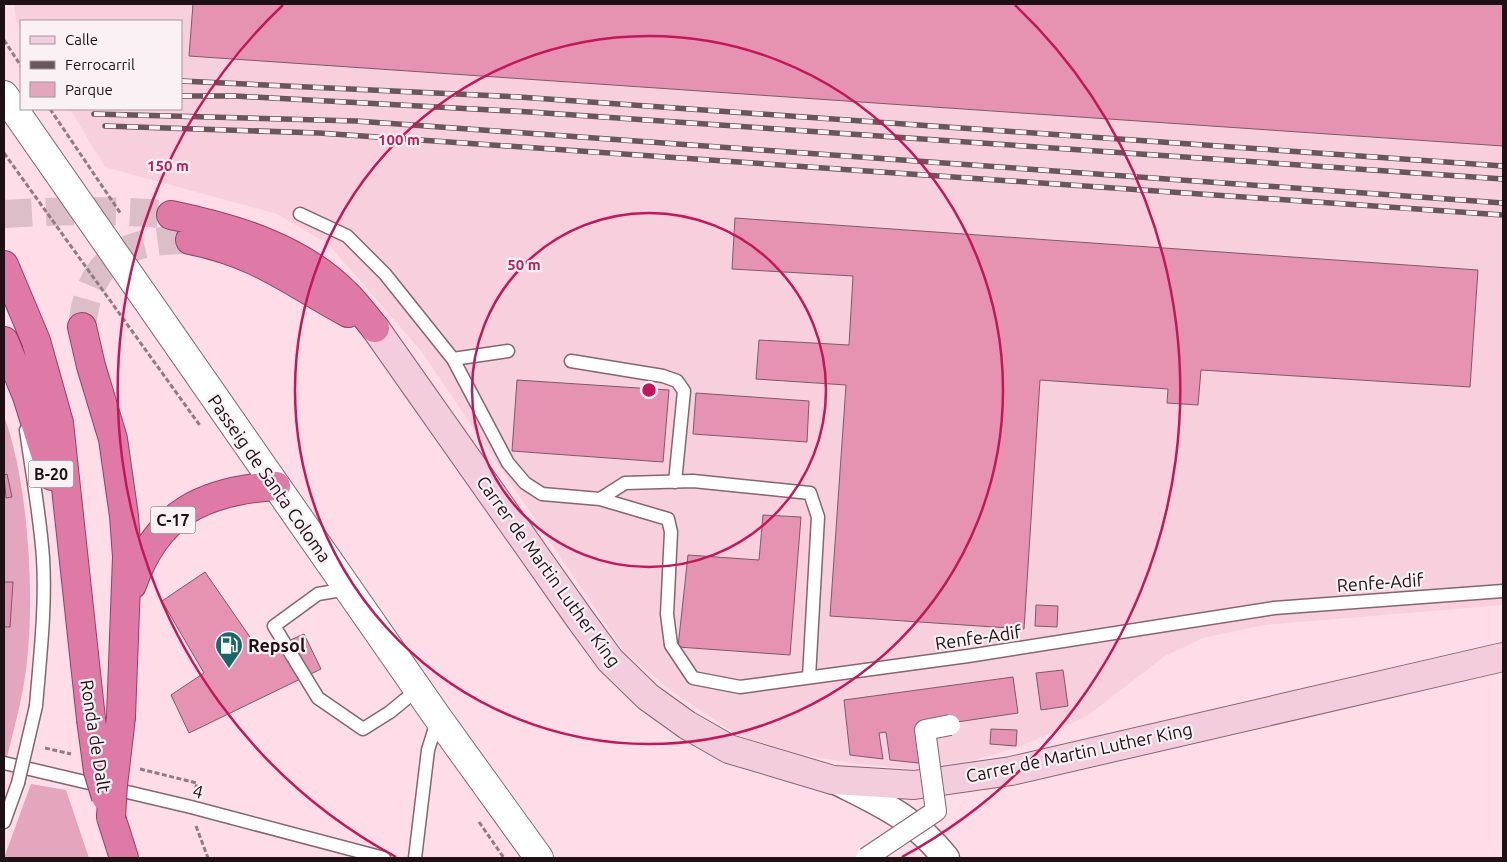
<svg xmlns="http://www.w3.org/2000/svg" width="1507" height="862" viewBox="0 0 1507 862" font-family="Ubuntu,sans-serif">
<style>
.built{fill:#f7cfdd}
.green{fill:#e5a6bd}
.building{fill:#e692b2;stroke:#7e5a67}
.lines{fill:none;stroke-linecap:round;stroke-linejoin:round}
.trunk-tunnel{stroke:#dcbec8;stroke-width:28;stroke-dasharray:28 14;stroke-linecap:butt}
.service-casing{stroke:#886470;stroke-width:15}
.minor-casing{stroke:#886470;stroke-width:29}
.tertiary-casing{stroke:#886470;stroke-width:30}
.secondary-casing{stroke:#886470;stroke-width:30}
.trunk-casing{stroke:#963f64;stroke-width:30}
.path{stroke:#937b83;stroke-width:3;stroke-dasharray:5 2.5;stroke-linecap:butt}
.service{stroke:#fff;stroke-width:12}
.minor{stroke:#fff;stroke-width:26}
.tertiary{stroke:#fff;stroke-width:28}
.secondary{stroke:#f3cddd;stroke-width:28}
.trunk{stroke:#df7aa6;stroke-width:28}
.rail-casing{stroke:#69555c;stroke-width:5.5}
.rail{stroke:#faf1f4;stroke-width:4;stroke-dasharray:11;stroke-linecap:butt}
.service-bridge-casing{stroke:#886470;stroke-width:15;stroke-linecap:butt}
.pedestrian-bridge-casing{stroke:#886470;stroke-width:22;stroke-linecap:butt}
.trunk-bridge-casing{stroke:#963f64;stroke-width:30;stroke-linecap:butt}
.service-bridge{stroke:#fff;stroke-width:12}
.pedestrian-bridge{stroke:#fff;stroke-width:20}
.trunk-bridge{stroke:#df7aa6;stroke-width:28}
.ring{fill:none;stroke:#c2185b;stroke-width:2.5}
.labels{text-anchor:middle;dominant-baseline:central;stroke-width:4.5;stroke-linejoin:round;paint-order:stroke}
.shield{fill:#faf1f4;stroke:#605458;stroke-width:1}
.shield-label{font-size:16px;font-weight:bold;fill:#1e1015}
.street-label{font-size:18px;fill:#1e1015;stroke:#faf1f4}
.poi-label{font-size:18px;font-weight:bold;fill:#1e1015;stroke:#faf1f4;text-anchor:start}
.centre{fill:#c2185b;stroke:#faf1f4;stroke-width:2.5}
.ring-label{font-size:15px;text-anchor:middle;font-weight:bold;fill:#c2185b;stroke:#faf1f4;stroke-width:4.5;stroke-linejoin:round;paint-order:stroke}
</style>
<rect width="100%" height="100%" fill="#fedde8"/>
<path class="built" d="M 14,4 L 1503,4 L 1503,605 L 1264,625 L 1203,638 L 1165,656 L 1087,716 L 1019,747 L 974,760 L 912,769 L 859,764 L 798,754 L 737,735 L 670,690 L 624,651 L 422,352 L 328,244 L 277,214 L 105,167 L 70,109 L 181,109 L 181,21 L 21,21 L 21,29 L 16,20 Z"/>
<path class="green" d="M 4,416 C 30,486 37,616 23,689 C 18,716 10,743 4,770 Z
M 31,784 L 66,790 L 89,858 L 4,858 Z"/>
<path class="building" d="M 193,4 L 1503,4 L 1503,146 L 189,56 Z
M 735,218 L 1478,270 L 1470,387 L 1201,370 L 1198,405 L 1167,403 L 1168,389 L 1040,380 L 1024,629 L 830,616 L 846,385 L 756,379 L 759,340 L 849,345 L 853,276 L 732,269 Z
M 517,380 L 669,390 L 663,462 L 512,451 Z
M 696,393 L 809,401 L 807,442 L 693,434 Z
M 7,474 L 12,497 L 6,498 L 4,475 Z
M 763,515 L 801,517 L 790,655 L 678,647 L 688,555 L 759,560 Z
M 205,572 L 261,653 L 304,634 L 321,669 L 189,733 L 171,695 L 204,673 L 162,601 Z
M 4,582 L 13,582 L 10,627 L 4,627 Z
M 1036,605 L 1058,606 L 1057,627 L 1035,626 Z
M 1063,670 L 1068,706 L 1041,710 L 1036,673 Z
M 1013,677 L 1018,713 L 923,727 L 928,764 L 890,760 L 886,732 L 879,733 L 883,759 L 850,755 L 844,700 Z
M 991,729 L 1017,730 L 1016,746 L 990,744 Z"/>
<g class="lines">
<path class="trunk-tunnel" d="M 4,214 C 59,211 116,209 171,215
M 82,327 C 89,259 124,239 190,240"/>
<g class="service-casing">
<path id="service" d="M 300,214 L 347,236 L 385,274 L 453,359 L 508,463 L 525,483 L 542,494 L 600,499 L 668,519 L 671,532 L 667,614 L 671,645 L 693,678 L 740,687 L 968,656 L 1274,608 L 1503,591
M 453,359 L 508,351
M 571,361 L 663,376 L 677,381 L 684,391 L 675,482
M 26,430 C 32,473 40,515 43,558 C 46,607 40,657 36,706
M 600,499 L 625,483 L 693,481 L 810,493 L 818,517 L 809,677
M 347,589 L 318,594 L 274,626 L 318,698 L 363,729 L 390,712 L 418,689
M 4,763 L 191,807 L 384,858
M 4,822 L 18,783
M 415,858 L 428,750 L 438,718"/>
</g>
<g class="minor-casing">
<path id="minor" d="M 834,780 C 881,804 912,816 946,858"/>
</g>
<g class="tertiary-casing">
<path id="tertiary" d="M 4,95 L 438,718 L 539,858"/>
</g>
<g class="secondary-casing">
<path id="secondary" d="M 375,328 L 580,619 L 610,660 L 648,697 L 687,725 L 729,749 L 833,780 L 914,785 L 1011,771 L 1503,657"/>
</g>
<g class="trunk-casing">
<path id="trunk" d="M 171,215 C 233,228 299,247 345,293 C 356,303 365,316 375,328
M 190,240 C 257,253 291,282 348,313
M 4,265 L 36,341 L 59,423 L 91,719
M 82,327 L 91,366 L 113,439 L 124,516 L 127,557 L 121,717
M 4,341 L 27,396 L 52,476
M 132,585 C 157,513 203,491 276,486
M 111,817 L 124,858"/>
</g>
<path class="path" d="M 4,40 L 21,66
M 50,109 L 121,214
M 4,153 L 201,427
M 45,748 L 71,754
M 140,769 L 197,783 L 195,791
M 479,822 L 504,858
M 196,826 L 208,858"/>
<use href="#service" class="service"/>
<use href="#minor" class="minor"/>
<use href="#tertiary" class="tertiary"/>
<use href="#secondary" class="secondary"/>
<use href="#trunk" class="trunk"/>
<g class="rail-casing">
<path id="rail" d="M 181,81 L 519,97 L 1503,166
M 181,96 L 235,96 L 530,112 L 1503,179
M 94,114 L 356,121 L 1503,203
M 105,126 L 319,133 L 1503,215"/>
</g>
<use href="#rail" class="rail"/>
<g class="service-bridge-casing">
<path id="service-bridge" d="M 18,783 L 36,706"/>
</g>
<g class="pedestrian-bridge-casing">
<path id="pedestrian-bridge" d="M 866,858 L 936,811 L 925,730 L 950,725"/>
</g>
<g class="trunk-bridge-casing">
<path id="trunk-bridge" d="M 91,719 L 98,771 L 106,797
M 111,817 L 113,785 L 121,717"/>
</g>
<use href="#service-bridge" class="service-bridge"/>
<use href="#pedestrian-bridge" class="pedestrian-bridge"/>
<use href="#trunk-bridge" class="trunk-bridge"/>
</g>
<g class="ring">
<circle cx="649" cy="390" r="177"/>
<circle cx="649" cy="390" r="354"/>
<path d="M396 857A531 531 0 0 1 283 5M1015 5A531 531 0 0 1 902 857"/>
</g>
<defs>
<g id="fuel-pin" transform="scale(1.4375)"><path d="M0 17L-7.5 6A9.5 9.5 0 1 1 7.5 6Z" fill="#186768" stroke="#faf1f4"/><path d="M-5.5-6h7V0h2V4h1.3V-2.5L3-4.5l.8-.8L6-3V5H2.5V1h-1V6h-7ZM-4.2-4.7v3.2H.2V-4.7Z" fill="#fff"/></g>
</defs>
<g fill-rule="evenodd">
<use href="#fuel-pin" x="229" y="645"/>
</g>
<g class="labels">
<g class="shield">
<rect x="28.5" y="460.5" width="45" height="27" rx="4"/>
<rect x="150.5" y="506.5" width="45" height="27" rx="4"/>
</g>
<g class="shield-label">
<text x="51" y="474">B-20</text>
<text x="173" y="520">C-17</text>
</g>
<g class="street-label">
<text transform="translate(270 478) rotate(55)">Passeig de Santa Coloma</text>
<text transform="translate(549 571) rotate(54)">Carrer de Martin Luther King</text>
<text transform="translate(1380 582) rotate(-4)">Renfe-Adif</text>
<text transform="translate(978 637) rotate(-8)">Renfe-Adif</text>
<text transform="translate(96 736) rotate(81)">Ronda de Dalt</text>
<text transform="translate(1079 752) rotate(-12)">Carrer de Martin Luther King</text>
<text transform="translate(198 791) rotate(14)">4</text>
</g>
<g class="poi-label">
<text x="248" y="645">Repsol</text>
</g>
</g>
<circle cx="649" cy="390" r="8" class="centre"/>
<g class="ring-label">
<text x="399" y="145">100 m</text>
<text x="168" y="171">150 m</text>
<text x="524" y="270">50 m</text>
</g>
<rect width="1507" height="862" fill="none" stroke="#1e1015" stroke-width="10"/>
<rect x="20" y="20" width="162" height="90" fill="#faf1f4" stroke="#a2979b"/>
<rect x="30" y="36" width="25" height="8" fill="#f3cddd" stroke="#a2979b"/>
<text x="65" y="45" font-size="15" fill="#1e1015">Calle</text>
<rect x="30" y="61" width="25" height="8" fill="#69555c" stroke="#a2979b"/>
<text x="65" y="70" font-size="15" fill="#1e1015">Ferrocarril</text>
<rect x="30" y="82" width="25" height="15" fill="#e5a6bd" stroke="#a2979b"/>
<text x="65" y="95" font-size="15" fill="#1e1015">Parque</text>
</svg>
